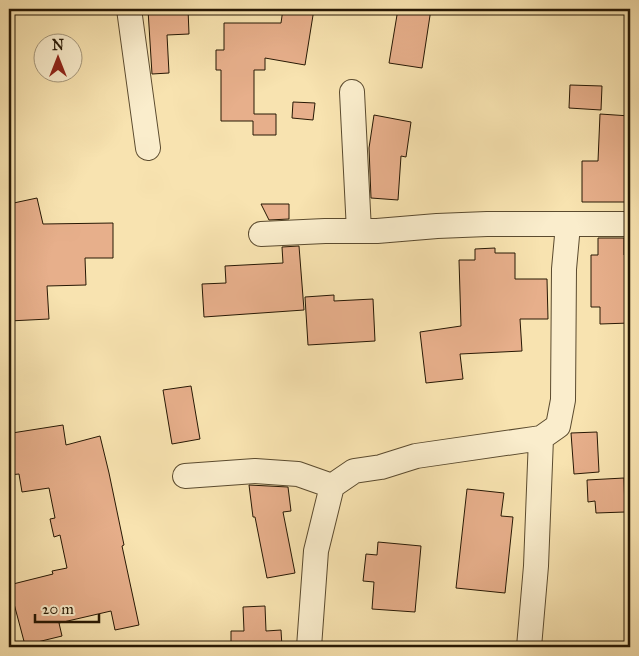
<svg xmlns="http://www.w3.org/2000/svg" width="639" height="656" viewBox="0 0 639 656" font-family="'IM FELL Great Primer',serif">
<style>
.building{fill:#e7af8b;stroke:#271804}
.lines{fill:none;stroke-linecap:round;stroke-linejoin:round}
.minor-casing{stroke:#5b4b2f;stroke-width:26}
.minor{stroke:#faedcc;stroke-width:24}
</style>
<rect width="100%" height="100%" fill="#f8e3b0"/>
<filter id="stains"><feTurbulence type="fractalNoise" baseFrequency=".004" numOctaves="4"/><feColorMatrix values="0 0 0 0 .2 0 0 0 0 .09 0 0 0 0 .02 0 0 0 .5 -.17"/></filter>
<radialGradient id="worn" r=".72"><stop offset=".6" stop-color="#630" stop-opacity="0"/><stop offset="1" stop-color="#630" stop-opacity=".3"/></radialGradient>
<path class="building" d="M 188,9 L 189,34 L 167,35 L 169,73 L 152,74 L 148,10 Z
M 283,9 L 314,9 L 305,65 L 265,58 L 265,70 L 254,70 L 254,114 L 276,114 L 276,135 L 253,135 L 253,121 L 221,121 L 221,70 L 216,70 L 216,50 L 224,50 L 224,23 L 281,23 Z
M 398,9 L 431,9 L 422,68 L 389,63 Z
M 570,85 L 602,86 L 601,110 L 569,108 Z
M 293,102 L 315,103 L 313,120 L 292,118 Z
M 600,114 L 630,116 L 630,202 L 582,202 L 582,161 L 598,161 Z
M 374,115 L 411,122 L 406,157 L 401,156 L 398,200 L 371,198 L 369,148 Z
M 37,198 L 43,224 L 113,223 L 113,258 L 85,258 L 86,285 L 47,286 L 49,319 L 9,321 L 9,204 Z
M 261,204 L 289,204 L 289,219 L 269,220 Z
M 598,238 L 624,238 L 624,255 L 630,255 L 630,323 L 600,324 L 600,307 L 591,307 L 591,255 L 598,255 Z
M 299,246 L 304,310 L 204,317 L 202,284 L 226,283 L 225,266 L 283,263 L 282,247 Z
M 495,248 L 495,253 L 515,253 L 515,279 L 547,279 L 548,319 L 520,319 L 522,351 L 460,354 L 463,379 L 426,383 L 420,332 L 461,326 L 459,260 L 475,260 L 475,249 Z
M 334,295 L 334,301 L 373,299 L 375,341 L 308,345 L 305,297 Z
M 191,386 L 200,439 L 172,444 L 163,390 Z
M 63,425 L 66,445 L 100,436 L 109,473 L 124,545 L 122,546 L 139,625 L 115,630 L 111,611 L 59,623 L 62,636 L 25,645 L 9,585 L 53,574 L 52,571 L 67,568 L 60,535 L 54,537 L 50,519 L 55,518 L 49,488 L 22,492 L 19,474 L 9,475 L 9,441 L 14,441 L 12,433 Z
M 597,432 L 599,472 L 574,474 L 571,433 Z
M 624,478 L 625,512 L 596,513 L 595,501 L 588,502 L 587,480 Z
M 249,485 L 288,487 L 291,511 L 283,512 L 295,573 L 267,578 L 255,517 L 253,517 Z
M 467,489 L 504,493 L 501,516 L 513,517 L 505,593 L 456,588 Z
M 378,542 L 421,546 L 415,612 L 372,609 L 374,582 L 363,581 L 366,554 L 377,555 Z
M 265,606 L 266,631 L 281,630 L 282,647 L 231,647 L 231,631 L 244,631 L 243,607 Z"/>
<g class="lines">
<g class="minor-casing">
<path id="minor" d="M 129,9 L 148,148
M 352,92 L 359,231
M 261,234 L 325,231 L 377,231 L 437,226 L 487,224 L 630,224
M 185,476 L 255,471 L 298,474 L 332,486
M 309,647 L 316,551 L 332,486 L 354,471 L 381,467 L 416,456 L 541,438 L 558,426 L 563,400 L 564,269 L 568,225
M 529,647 L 536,566 L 541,438"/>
</g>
<use href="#minor" class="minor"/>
</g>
<rect width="639" height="656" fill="none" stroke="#f8e3b0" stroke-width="30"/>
<rect x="10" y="10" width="619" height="636" fill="none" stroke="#271804" stroke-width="2.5"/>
<rect x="15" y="15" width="609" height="626" fill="none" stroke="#271804"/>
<g transform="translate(58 58)"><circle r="24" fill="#faedcc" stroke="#a6987c"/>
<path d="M0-4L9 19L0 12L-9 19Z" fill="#8f2418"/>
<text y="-8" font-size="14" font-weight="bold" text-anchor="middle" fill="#271804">N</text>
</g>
<path d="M35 614v8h64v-8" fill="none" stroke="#271804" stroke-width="2.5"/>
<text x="42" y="614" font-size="15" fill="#271804" stroke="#faedcc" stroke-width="4" paint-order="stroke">20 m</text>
<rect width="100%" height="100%" filter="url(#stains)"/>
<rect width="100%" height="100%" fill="url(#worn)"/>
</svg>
